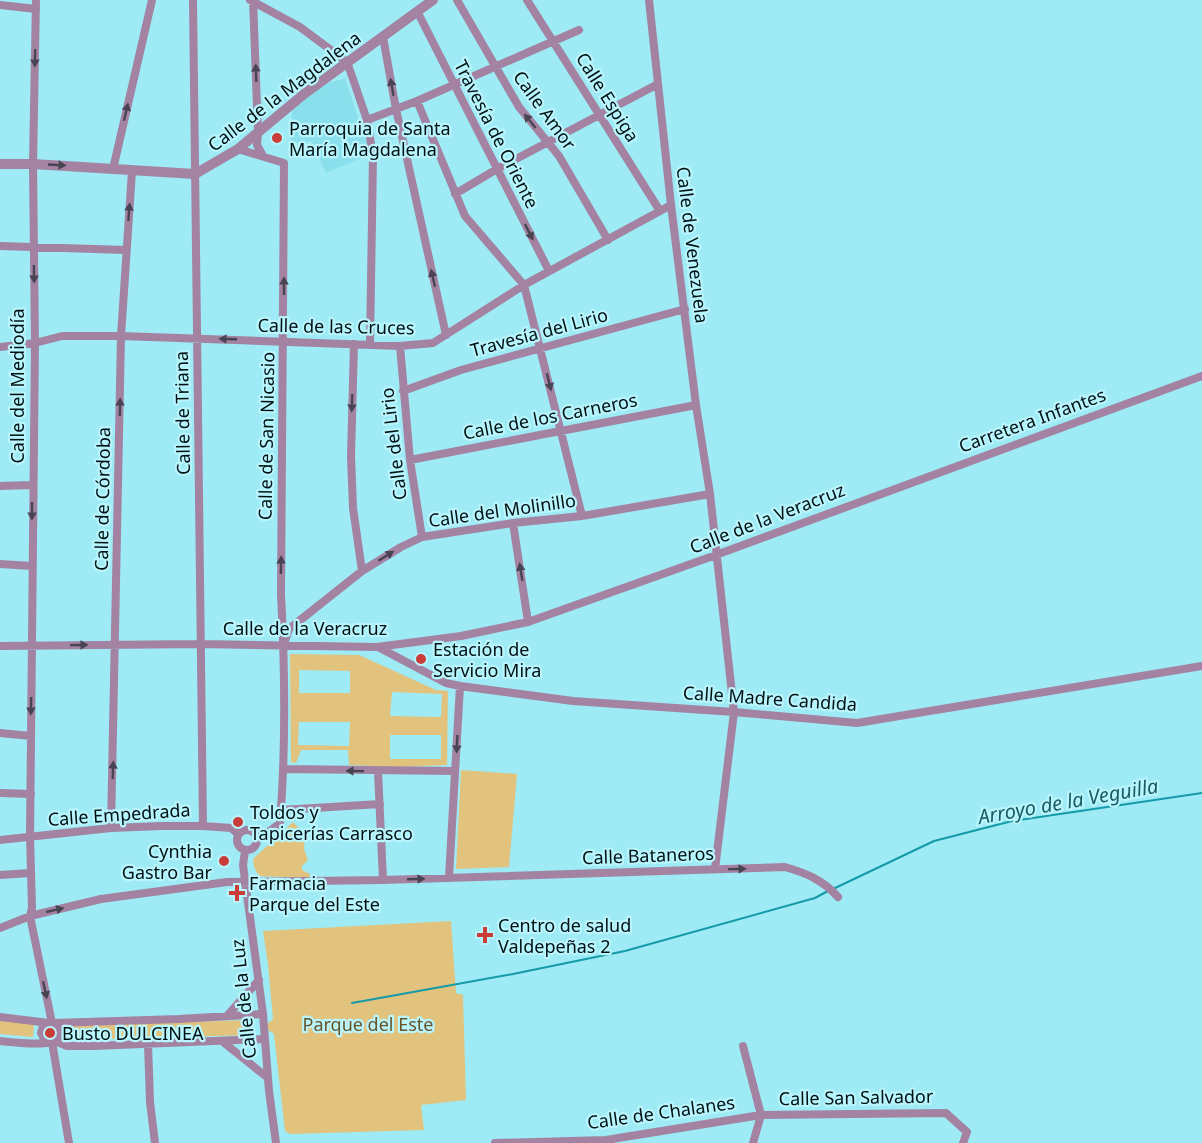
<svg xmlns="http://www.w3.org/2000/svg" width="1202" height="1143" viewBox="0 0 1202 1143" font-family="'Noto Sans',sans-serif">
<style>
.built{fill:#89dfeb}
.green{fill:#e2c37d;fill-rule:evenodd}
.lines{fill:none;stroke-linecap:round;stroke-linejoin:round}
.stream{stroke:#149aa8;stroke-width:2}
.minor{stroke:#a382a2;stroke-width:8}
.tertiary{stroke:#a382a2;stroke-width:10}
.oneway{fill:#494454}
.poi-dot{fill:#ca3c37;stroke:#b9f5fd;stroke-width:2}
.labels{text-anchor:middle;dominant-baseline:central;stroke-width:4.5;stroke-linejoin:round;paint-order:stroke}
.street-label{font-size:18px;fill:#001114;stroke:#b9f5fd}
.poi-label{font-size:18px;fill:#001114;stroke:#b9f5fd;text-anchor:start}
.park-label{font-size:18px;fill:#675429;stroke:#b9f5fd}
.water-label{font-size:20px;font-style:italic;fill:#195b63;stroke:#b9f5fd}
</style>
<rect width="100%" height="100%" fill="#9eeaf5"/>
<path class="built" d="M 345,78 L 370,154 L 326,173 L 311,141 L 291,143 L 292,108 L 325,84 Z"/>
<path class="green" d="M 290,654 L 359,655 L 436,690 L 448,691 L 447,765 L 397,767 L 349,765 L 348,750 L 301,750 L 296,763 L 291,762 ZM 299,670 L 350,671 L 350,693 L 299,693 ZM 392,692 L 442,694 L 441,717 L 390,716 ZM 299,722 L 350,722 L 349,746 L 298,745 ZM 390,735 L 441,735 L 441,759 L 390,759 Z
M 461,770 L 517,774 L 509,867 L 456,869 Z
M 293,822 L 305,835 L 304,849 L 308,860 L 302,866 L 302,870 L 310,874 L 309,878 L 259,876 L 254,867 L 253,859 Z
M 451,921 L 456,993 L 463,995 L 466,1100 L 421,1105 L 424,1130 L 291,1134 L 285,1131 L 274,1034 L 264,1027 L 273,1019 L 268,964 L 263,931 Z
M 251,1020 L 252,1035 L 67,1040 L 68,1026 Z
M 0,1021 L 34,1024 L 33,1037 L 0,1034 Z"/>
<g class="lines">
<path class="stream" d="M 833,889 L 934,841 L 1012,821 L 1202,793
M 352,1003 L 513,974 L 625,951 L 815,898 L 828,891"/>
<path class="minor" d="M 36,0 L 33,164 L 35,343 L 30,837 L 32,908 L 30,916 L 52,1023
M 193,0 L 203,826
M 250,0 L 300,27 L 347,62 L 353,79 L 367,120 L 373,156 L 370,345
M 253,0 L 258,132 L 257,145 L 263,156
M 457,0 L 519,107 L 559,156 L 608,240
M 527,0 L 660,211
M 649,0 L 671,205 L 696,405 L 710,494 L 734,712 L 715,869
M 0,5 L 36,9
M 417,11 L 549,271
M 383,37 L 396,109 L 446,335
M 417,101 L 465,216 L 524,285 L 582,516
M 367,120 L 417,101 L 579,30
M 238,149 L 284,163 L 281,594 C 285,669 286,747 280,823 L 270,831 L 257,837
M 113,169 L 152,0
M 455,194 L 497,169 L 658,84
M 0,246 L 126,250
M 354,344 L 351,456 L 353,508 L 362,571
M 400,346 L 410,460 L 422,537
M 0,347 L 35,343 L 62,336 L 121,336 L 400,346 L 433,343 L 524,285 L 671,205
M 403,391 L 461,370 L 685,309
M 410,460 L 696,405
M 0,486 L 32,485
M 513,523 L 528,622
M 0,564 L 32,566
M 285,641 L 289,629 L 362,571 L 401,547 L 422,537 L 513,523 L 582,516 L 710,494
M 0,646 L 200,644 L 377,647 L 461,636 L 528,622 L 716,555 L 1202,376
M 378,647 L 446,683 L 460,686 L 573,701 L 734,712 L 857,723 L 1202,666
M 0,733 L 31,736
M 283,769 L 455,771
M 378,771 L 383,880
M 0,793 L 31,794
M 281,810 L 380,804
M 111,828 L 121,336 L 132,171
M237 840a10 10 0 1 1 20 0a10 10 0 1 1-20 0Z
M 0,840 L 111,828 L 162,826 L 203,826 L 231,828 L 238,834
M 245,851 L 243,865 L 263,1014 L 269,1091 L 276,1143
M 0,875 L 30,873
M 449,877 L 460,686
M 0,928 L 30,916 L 101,899 L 227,882 L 383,880 L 785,867 C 806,873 823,880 838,897
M 227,1016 L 259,980
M 0,1017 L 49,1023
M 53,1023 L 179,1019 L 263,1014
M 0,1041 C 11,1042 51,1047 58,1039 C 61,1036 60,1034 60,1030 L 56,1025 L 52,1023 L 43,1026 L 41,1033 L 44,1039 L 50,1042
M 55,1041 L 67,1046 L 94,1046 L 265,1039
M 52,1042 L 69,1143
M 223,1042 L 268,1078
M 148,1044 L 150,1102 L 155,1143
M 743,1046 L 761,1115 L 946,1113 L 967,1132 L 963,1143
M 495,1143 L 606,1140 L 761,1115 L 753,1143"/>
<path class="tertiary" d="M 0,164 L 33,164 L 195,174 L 238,149 L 304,94 L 433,0"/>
</g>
<defs><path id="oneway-solid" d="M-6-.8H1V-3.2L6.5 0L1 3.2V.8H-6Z" transform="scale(1.5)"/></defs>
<g class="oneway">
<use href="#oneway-solid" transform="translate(35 58) rotate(91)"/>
<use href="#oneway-solid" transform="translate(256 73) rotate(-92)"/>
<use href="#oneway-solid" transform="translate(392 87) rotate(-100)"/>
<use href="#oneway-solid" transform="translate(126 112) rotate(-77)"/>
<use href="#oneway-solid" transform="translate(530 121) rotate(-129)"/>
<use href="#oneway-solid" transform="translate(57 165) rotate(3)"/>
<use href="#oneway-solid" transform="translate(129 212) rotate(-86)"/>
<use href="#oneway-solid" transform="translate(529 232) rotate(63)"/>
<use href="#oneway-solid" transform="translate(34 274) rotate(89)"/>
<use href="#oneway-solid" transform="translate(433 278) rotate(-103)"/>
<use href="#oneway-solid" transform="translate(284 286) rotate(-90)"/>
<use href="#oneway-solid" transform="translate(228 339) rotate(-178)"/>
<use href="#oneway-solid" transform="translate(549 382) rotate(76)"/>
<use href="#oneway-solid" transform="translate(352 403) rotate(92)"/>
<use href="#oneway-solid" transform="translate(120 407) rotate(-89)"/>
<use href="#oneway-solid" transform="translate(32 511) rotate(90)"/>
<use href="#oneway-solid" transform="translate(386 556) rotate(-32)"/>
<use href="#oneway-solid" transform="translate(281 565) rotate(-89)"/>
<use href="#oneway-solid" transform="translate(521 572) rotate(-99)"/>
<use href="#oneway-solid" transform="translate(79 645) rotate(-1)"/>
<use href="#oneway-solid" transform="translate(31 706) rotate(91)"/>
<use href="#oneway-solid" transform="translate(457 744) rotate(93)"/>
<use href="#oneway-solid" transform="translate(113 770) rotate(-88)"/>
<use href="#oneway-solid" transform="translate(355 771) rotate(-179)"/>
<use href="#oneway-solid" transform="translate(737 869) rotate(-1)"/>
<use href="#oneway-solid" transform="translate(416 879) rotate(-2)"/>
<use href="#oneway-solid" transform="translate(55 910) rotate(-13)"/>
<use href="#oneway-solid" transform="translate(45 990) rotate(78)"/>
</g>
<g class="poi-dot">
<circle cx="277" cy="138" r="6"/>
<circle cx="421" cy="659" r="6"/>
<circle cx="238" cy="822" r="6"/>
<circle cx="224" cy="861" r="6"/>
<path d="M234 884h6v6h6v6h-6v6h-6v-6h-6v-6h6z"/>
<path d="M482 926h6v6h6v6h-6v6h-6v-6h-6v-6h6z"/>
<circle cx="50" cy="1033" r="6"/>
</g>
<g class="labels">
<g class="street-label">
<text transform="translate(284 91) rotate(-37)">Calle de la Magdalena</text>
<text transform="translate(608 97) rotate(58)">Calle Espiga</text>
<text transform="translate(545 110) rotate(54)">Calle Amor</text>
<text transform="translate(497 134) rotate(63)">Travesía de Oriente</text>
<text transform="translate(693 245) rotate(83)">Calle de Venezuela</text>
<text transform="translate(336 326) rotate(1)">Calle de las Cruces</text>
<text transform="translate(539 332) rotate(-15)">Travesía del Lirio</text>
<text transform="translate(17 386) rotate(-90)">Calle del Mediodía</text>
<text transform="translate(182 413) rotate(-91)">Calle de Triana</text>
<text transform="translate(550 416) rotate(-11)">Calle de los Carneros</text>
<text transform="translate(1032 420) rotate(-20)">Carretera Infantes</text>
<text transform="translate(266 436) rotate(-89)">Calle de San Nicasio</text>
<text transform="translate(393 444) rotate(-97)">Calle del Lirio</text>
<text transform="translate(102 499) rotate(-89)">Calle de Córdoba</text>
<text transform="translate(502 510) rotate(-8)">Calle del Molinillo</text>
<text transform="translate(767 518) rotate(-21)">Calle de la Veracruz</text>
<text x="305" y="628">Calle de la Veracruz</text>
<text transform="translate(770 698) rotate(4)">Calle Madre Candida</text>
<text transform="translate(119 814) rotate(-4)">Calle Empedrada</text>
<text transform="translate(648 855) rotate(-2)">Calle Bataneros</text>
<text transform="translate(243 999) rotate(-96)">Calle de la Luz</text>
<text transform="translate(856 1097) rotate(-1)">Calle San Salvador</text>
<text transform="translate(661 1112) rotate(-8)">Calle de Chalanes</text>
</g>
<g class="poi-label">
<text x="289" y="128">Parroquia de Santa<tspan x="289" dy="21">María Magdalena</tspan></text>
<text x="433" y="649">Estación de<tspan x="433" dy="21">Servicio Mira</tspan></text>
<text x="250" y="812">Toldos y<tspan x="250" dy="21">Tapicerías Carrasco</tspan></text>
<text x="212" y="851" text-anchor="end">Cynthia<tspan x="212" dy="21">Gastro Bar</tspan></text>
<text x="249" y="883">Farmacia<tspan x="249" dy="21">Parque del Este</tspan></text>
<text x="498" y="925">Centro de salud<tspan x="498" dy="21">Valdepeñas 2</tspan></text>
<text x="62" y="1033">Busto DULCINEA</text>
</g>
<g class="park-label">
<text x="368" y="1024">Parque del Este</text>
</g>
<g class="water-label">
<text transform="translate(1068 801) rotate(-10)">Arroyo de la Veguilla</text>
</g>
</g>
</svg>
